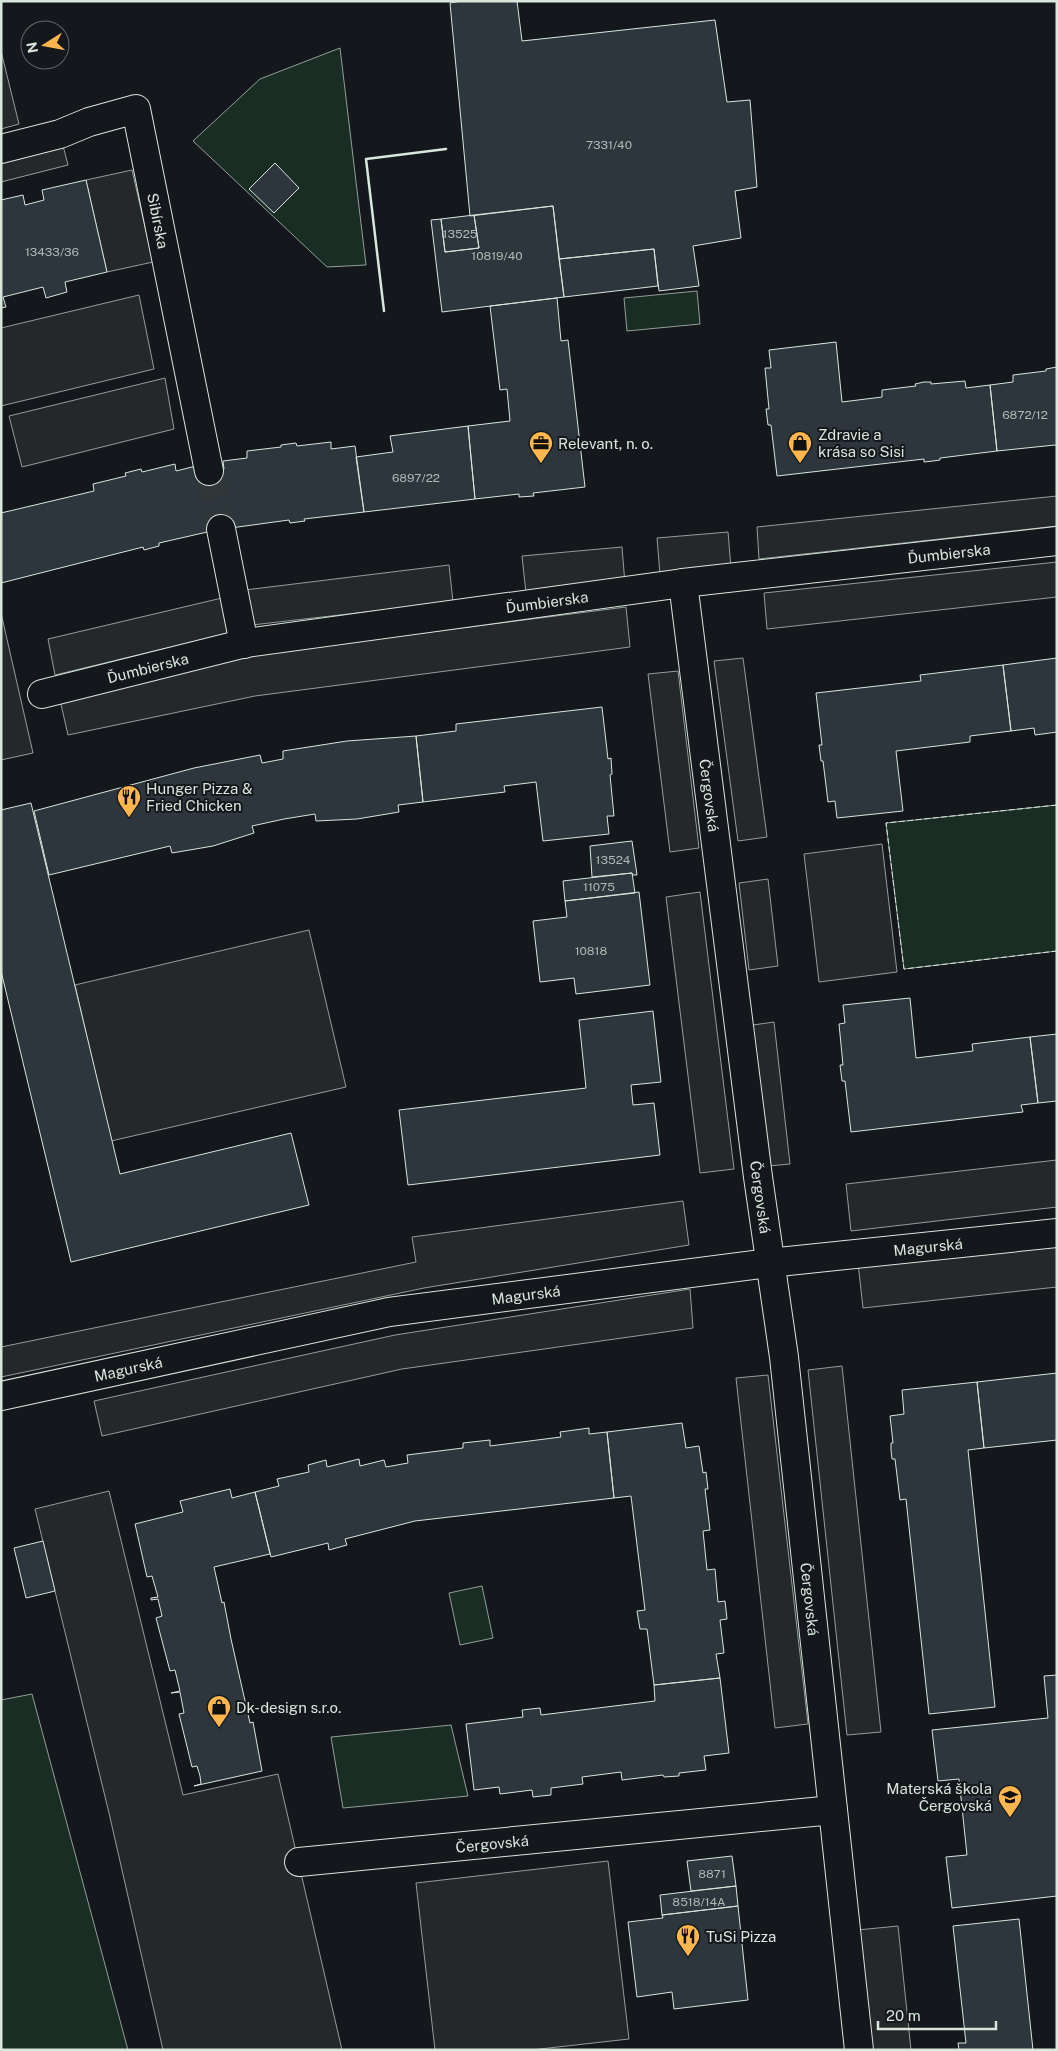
<svg xmlns="http://www.w3.org/2000/svg" width="1058" height="2051" viewBox="0 0 1058 2051" font-family="'Public Sans',sans-serif">
<style>
.green{fill:#1a2d24;stroke:#939e99}
.parking{fill:#24282b;stroke:#939e99}
.building{fill:#2c363c;stroke:#d8e6dc}
.lines{fill:none;stroke-linecap:round;stroke-linejoin:round}
.street-tunnel{stroke:#313739;stroke-width:28;stroke-dasharray:28 14;stroke-linecap:butt}
.street-casing{stroke:#d8e6dc;stroke-width:30}
.street{stroke:#14181c;stroke-width:28}
.fence{stroke:#d8e6dc;stroke-width:1;stroke-dasharray:6 2.5;stroke-linecap:butt}
.wall{stroke:#d8e6dc;stroke-width:2.5}
.labels{text-anchor:middle;dominant-baseline:central;stroke-width:4;stroke-linejoin:round;paint-order:stroke}
.number-label{font-size:12px;fill:#adbab4}
.street-label{font-size:15px;fill:#d8e6dc;stroke:#14181c}
.poi-label{font-size:15px;fill:#d8e6dc;stroke:#14181c;text-anchor:start}
</style>
<rect width="100%" height="100%" fill="#14181c"/>
<path class="green" d="M 340,48 L 366,265 L 327,267 L 193,141 L 260,79 Z
M 697,291 L 700,324 L 627,331 L 624,298 Z
M 1057,805 L 1057,951 L 904,969 L 886,823 Z
M 482,1586 L 493,1638 L 460,1645 L 449,1593 Z
M 32,1694 L 128,2050 L 1,2050 L 1,1700 Z
M 451,1725 L 468,1796 L 343,1808 L 331,1737 Z"/>
<path class="parking" d="M 1,51 L 19,124 L 1,129 Z
M 60,134 L 68,165 L 1,182 L 1,149 Z
M 132,170 L 153,262 L 107,272 L 86,180 Z
M 139,295 L 154,369 L 1,406 L 1,328 Z
M 165,378 L 174,429 L 22,467 L 9,416 Z
M 1057,496 L 1057,526 L 759,559 L 757,527 Z
M 728,532 L 731,568 L 660,574 L 657,538 Z
M 622,547 L 625,584 L 526,593 L 522,556 Z
M 1057,562 L 1057,597 L 767,629 L 764,593 Z
M 449,565 L 453,602 L 252,625 L 245,590 Z
M 222,598 L 229,633 L 55,675 L 48,639 Z
M 626,607 L 630,647 L 255,696 L 68,735 L 60,700 L 249,655 Z
M 1,613 L 33,753 L 1,760 Z
M 743,658 L 767,837 L 738,841 L 714,661 Z
M 678,671 L 699,848 L 670,852 L 648,674 Z
M 882,844 L 897,972 L 819,982 L 804,854 Z
M 768,879 L 778,966 L 749,970 L 739,883 Z
M 700,892 L 734,1169 L 700,1173 L 666,897 Z
M 309,930 L 346,1087 L 111,1141 L 75,985 Z
M 774,1022 L 790,1164 L 757,1167 L 739,1027 Z
M 1057,1160 L 1057,1207 L 851,1231 L 846,1184 Z
M 683,1201 L 689,1245 L 424,1288 L 1,1377 L 1,1347 L 416,1262 L 412,1237 Z
M 1057,1233 L 1057,1287 L 863,1308 L 857,1254 Z
M 690,1289 L 693,1328 L 402,1369 L 102,1436 L 94,1401 L 395,1335 Z
M 842,1366 L 881,1732 L 847,1735 L 808,1370 Z
M 768,1375 L 808,1724 L 775,1728 L 736,1378 Z
M 109,1491 L 183,1795 L 278,1774 L 342,2050 L 163,2050 L 109,1813 L 35,1509 Z
M 608,1861 L 629,2039 L 531,2050 L 435,2050 L 416,1883 Z
M 898,1926 L 911,2050 L 859,2050 L 847,1931 Z"/>
<path class="building" d="M 461,1 L 517,1 L 522,41 L 715,20 L 727,102 L 750,100 L 757,187 L 735,191 L 741,238 L 693,246 L 699,286 L 659,291 L 654,249 L 559,259 L 553,206 L 470,216 L 450,3 Z
M 275,163 L 299,188 L 274,213 L 249,189 Z
M 86,180 L 107,272 L 65,282 L 67,292 L 46,298 L 43,287 L 3,297 L 6,307 L 1,308 L 1,200 L 23,195 L 25,205 L 44,200 L 42,190 Z
M 553,206 L 564,297 L 442,312 L 431,220 L 441,219 L 445,252 L 479,248 L 474,215 Z
M 474,215 L 479,248 L 445,252 L 441,219 Z
M 654,249 L 658,286 L 564,297 L 559,259 Z
M 557,298 L 561,341 L 568,340 L 585,487 L 533,493 L 534,496 L 519,497 L 519,494 L 475,499 L 468,426 L 510,421 L 507,389 L 500,390 L 490,306 Z
M 836,342 L 842,402 L 882,397 L 882,390 L 916,386 L 915,384 L 924,382 L 931,382 L 931,384 L 965,381 L 966,388 L 990,385 L 997,451 L 940,458 L 940,460 L 933,461 L 924,462 L 924,459 L 777,476 L 771,425 L 768,425 L 766,409 L 769,409 L 765,368 L 771,368 L 769,350 Z
M 1057,367 L 1057,447 L 1055,445 L 997,451 L 990,385 L 1013,382 L 1013,375 L 1046,371 L 1046,369 Z
M 468,426 L 475,499 L 364,512 L 356,457 L 393,452 L 390,436 Z
M 331,442 L 331,449 L 355,446 L 364,512 L 304,519 L 305,521 L 290,523 L 289,520 L 216,530 L 159,543 L 159,546 L 144,550 L 143,547 L 1,583 L 1,513 L 94,491 L 93,484 L 126,476 L 125,473 L 141,469 L 142,472 L 175,464 L 176,471 L 200,465 L 202,472 L 224,469 L 223,461 L 247,458 L 247,451 L 281,447 L 281,445 L 296,443 L 297,446 Z
M 1057,658 L 1057,732 L 1035,735 L 1034,728 L 1011,731 L 1003,665 Z
M 1003,665 L 1011,731 L 970,736 L 970,742 L 896,751 L 903,811 L 837,818 L 835,801 L 828,802 L 823,761 L 821,761 L 819,745 L 822,745 L 816,693 L 921,681 L 920,675 Z
M 602,707 L 608,759 L 611,758 L 612,774 L 610,775 L 614,816 L 607,816 L 609,834 L 543,841 L 536,782 L 504,786 L 505,792 L 423,802 L 416,736 L 456,731 L 456,724 Z
M 416,736 L 423,802 L 398,805 L 399,812 L 357,819 L 316,821 L 315,814 L 284,819 L 252,826 L 254,833 L 213,846 L 172,853 L 170,846 L 49,875 L 34,811 L 194,768 L 260,755 L 262,763 L 283,759 L 283,751 L 347,741 Z
M 31,803 L 120,1174 L 291,1133 L 309,1205 L 71,1262 L 1,971 L 1,810 Z
M 632,841 L 637,875 L 633,875 L 632,873 L 592,877 L 590,846 Z
M 632,873 L 635,893 L 565,901 L 563,881 Z
M 639,892 L 650,985 L 576,994 L 574,978 L 540,982 L 533,921 L 567,917 L 565,901 Z
M 910,998 L 916,1058 L 973,1051 L 972,1044 L 1030,1037 L 1038,1103 L 1021,1105 L 1023,1112 L 851,1132 L 845,1081 L 842,1081 L 840,1065 L 843,1065 L 839,1024 L 845,1023 L 843,1005 Z
M 653,1011 L 661,1082 L 631,1085 L 633,1105 L 654,1103 L 660,1155 L 408,1185 L 399,1110 L 586,1088 L 579,1020 Z
M 1057,1034 L 1057,1101 L 1038,1103 L 1030,1037 Z
M 1057,1373 L 1057,1440 L 984,1448 L 977,1382 Z
M 977,1382 L 984,1448 L 968,1450 L 995,1707 L 929,1714 L 906,1499 L 900,1500 L 895,1459 L 892,1459 L 891,1450 L 891,1443 L 893,1443 L 890,1416 L 904,1414 L 902,1390 Z
M 682,1423 L 686,1448 L 699,1446 L 703,1473 L 706,1472 L 708,1489 L 705,1489 L 710,1530 L 703,1531 L 707,1570 L 715,1569 L 718,1602 L 725,1601 L 727,1619 L 720,1620 L 724,1653 L 716,1654 L 720,1678 L 654,1685 L 647,1629 L 640,1629 L 637,1611 L 645,1610 L 631,1496 L 614,1498 L 607,1432 Z
M 589,1428 L 589,1434 L 607,1432 L 614,1498 L 415,1521 L 345,1539 L 347,1545 L 329,1550 L 328,1543 L 271,1557 L 255,1492 L 279,1486 L 277,1479 L 309,1472 L 308,1465 L 326,1460 L 327,1467 L 359,1459 L 360,1466 L 384,1460 L 386,1467 L 408,1463 L 407,1455 L 463,1448 L 463,1443 L 490,1440 L 490,1446 L 561,1437 L 560,1432 Z
M 230,1489 L 232,1498 L 255,1492 L 270,1554 L 214,1567 L 222,1603 L 224,1602 L 231,1639 L 250,1723 L 253,1722 L 262,1771 L 194,1786 L 201,1784 L 200,1776 L 197,1766 L 192,1767 L 179,1714 L 184,1713 L 180,1692 L 171,1693 L 180,1691 L 175,1670 L 170,1671 L 156,1618 L 162,1616 L 158,1599 L 151,1600 L 151,1598 L 158,1597 L 152,1576 L 147,1577 L 135,1524 L 183,1512 L 180,1501 Z
M 43,1541 L 55,1591 L 26,1598 L 14,1548 Z
M 1057,1675 L 1057,1896 L 952,1908 L 946,1857 L 967,1855 L 959,1779 L 938,1781 L 932,1730 L 1048,1718 L 1044,1676 Z
M 720,1678 L 729,1753 L 704,1756 L 706,1770 L 679,1773 L 679,1776 L 664,1777 L 663,1775 L 622,1780 L 621,1772 L 582,1777 L 583,1784 L 551,1788 L 551,1795 L 541,1796 L 533,1797 L 532,1790 L 500,1794 L 499,1787 L 474,1790 L 466,1724 L 523,1717 L 522,1710 L 540,1708 L 541,1715 L 655,1701 L 654,1685 Z
M 732,1856 L 736,1886 L 691,1891 L 687,1861 Z
M 736,1886 L 738,1906 L 662,1915 L 660,1895 Z
M 738,1906 L 748,2000 L 674,2009 L 672,1992 L 637,1997 L 628,1922 L 663,1918 L 662,1915 Z
M 1019,1919 L 1033,2050 L 959,2050 L 958,2043 L 966,2043 L 953,1926 Z"/>
<g class="lines">
<path class="street-tunnel" d="M 209,471 L 221,529"/>
<g class="street-casing">
<g id="street">
<path id="s1" d="M 1,149 L 60,134 L 89,122 L 136,109 L 209,471"/>
<path d="M 221,529 L 244,644"/>
<path id="s2" d="M 683,583 L 758,1177 L 784,1357 L 859,2050"/>
<path id="s3" d="M 42,694 L 246,643 L 683,583 L 1057,541"/>
<path id="s4" d="M 1,1396 L 389,1312 L 769,1263 L 1057,1233"/>
<path id="s5" d="M 299,1862 L 833,1810"/>
</g>
</g>
<use href="#street" class="street"/>
<path class="fence" d="M 1057,805 L 886,823 L 904,969 L 1057,951"/>
<path class="wall" d="M 384,311 L 366,159 L 446,149"/>
</g>
<defs>
<g id="office-pin" transform="scale(1.25)"><path d="M0 17L-7.5 6A9.5 9.5 0 1 1 7.5 6Z" fill="#ffb74d" stroke="#14181c"/><path d="M-6-3h4V-5.5h4V-3h4V5H-6ZM-1-4.5V-3h2v-1.5ZM-6 0V1H6V0Z" fill="#111"/></g>
<g id="shop-pin" transform="scale(1.25)"><path d="M0 17L-7.5 6A9.5 9.5 0 1 1 7.5 6Z" fill="#ffb74d" stroke="#14181c"/><path d="M-5-2.5h2.3a2.7 3.5 0 0 1 5.4 0H5L5.5 6h-11ZM-1.5-2.5h3a1.5 2.3 0 0 0-3 0Z" fill="#111"/></g>
<g id="restaurant-pin" transform="scale(1.25)"><path d="M0 17L-7.5 6A9.5 9.5 0 1 1 7.5 6Z" fill="#ffb74d" stroke="#14181c"/><path d="M-5-6h1v4h1v-4h1v4h1v-4h1v5L-1.5 .5V6h-2V.5L-5-1ZM5-6V6H3V1.5H1.5Q1.5-4 5-6Z" fill="#111"/></g>
<g id="school-pin" transform="scale(1.25)"><path d="M0 17L-7.5 6A9.5 9.5 0 1 1 7.5 6Z" fill="#ffb74d" stroke="#14181c"/><path d="M0-5L7-2L0 1L-7-2ZM-4 1L0 2.5L4 1V4Q0 6-4 4Z" fill="#111"/></g>
</defs>
<g fill-rule="evenodd">
<use href="#office-pin" x="541" y="443"/>
<use href="#shop-pin" x="800" y="443"/>
<use href="#restaurant-pin" x="129" y="797"/>
<use href="#shop-pin" x="219" y="1707"/>
<use href="#school-pin" x="1010" y="1797"/>
<use href="#restaurant-pin" x="688" y="1936"/>
</g>
<g class="labels">
<g class="number-label">
<text x="609" y="145">7331/40</text>
<text x="460" y="234">13525</text>
<text x="52" y="252">13433/36</text>
<text x="497" y="256">10819/40</text>
<text x="1025" y="415">6872/12</text>
<text x="416" y="478">6897/22</text>
<text x="613" y="860">13524</text>
<text x="599" y="887">11075</text>
<text x="591" y="951">10818</text>
<text x="712" y="1874">8871</text>
<text x="699" y="1902">8518/14A</text>
</g>
<g class="street-label">
<text stroke="none"><textPath href="#s1" startOffset="255">Sibírska</textPath></text>
<text stroke="none"><textPath href="#s3" startOffset="919">Ďumbierska</textPath></text>
<text stroke="none"><textPath href="#s3" startOffset="514">Ďumbierska</textPath></text>
<text stroke="none"><textPath href="#s3" startOffset="109">Ďumbierska</textPath></text>
<text stroke="none"><textPath href="#s2" startOffset="214">Čergovská</textPath></text>
<text stroke="none"><textPath href="#s2" startOffset="619">Čergovská</textPath></text>
<text stroke="none"><textPath href="#s4" startOffset="940">Magurská</textPath></text>
<text stroke="none"><textPath href="#s4" startOffset="535">Magurská</textPath></text>
<text stroke="none"><textPath href="#s4" startOffset="130">Magurská</textPath></text>
<text stroke="none"><textPath href="#s2" startOffset="1024">Čergovská</textPath></text>
<text stroke="none"><textPath href="#s5" startOffset="194">Čergovská</textPath></text>
</g>
<g class="poi-label">
<text x="818" y="434">Zdravie a<tspan x="818" dy="17">krása so Sisi</tspan></text>
<text x="558" y="443">Relevant, n. o.</text>
<text x="146" y="788">Hunger Pizza &amp;<tspan x="146" dy="17">Fried Chicken</tspan></text>
<text x="236" y="1707">Dk-design s.r.o.</text>
<text x="992" y="1788" text-anchor="end">Materská škola<tspan x="992" dy="17">Čergovská</tspan></text>
<text x="706" y="1936">TuSi Pizza</text>
</g>
</g>
<rect width="1058" height="2051" fill="none" stroke="#d8e6dc" stroke-width="5"/>
<g transform="translate(45 45) rotate(259)"><circle r="24" fill="#14181c" stroke="#626a69"/>
<path d="M0-4L9 19L0 12L-9 19Z" fill="#ffb74d"/>
<text y="-8" font-size="14" font-weight="bold" text-anchor="middle" fill="#d8e6dc">N</text>
</g>
<path d="M878 2021v8h118v-8" fill="none" stroke="#d8e6dc" stroke-width="2.5"/>
<text x="886" y="2021" font-size="15" fill="#d8e6dc" stroke="#14181c" stroke-width="4" paint-order="stroke">20 m</text>
</svg>
